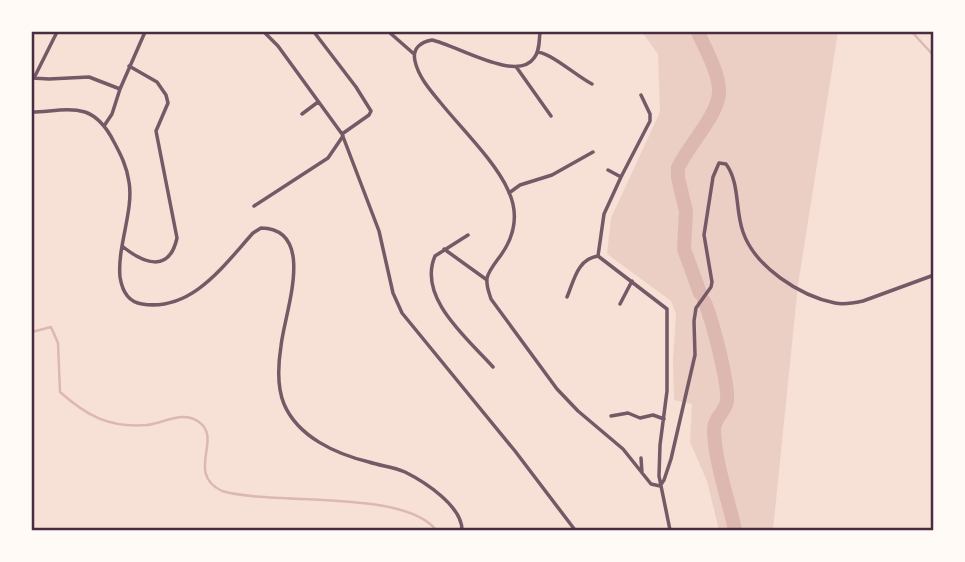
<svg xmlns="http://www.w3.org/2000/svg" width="965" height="562" viewBox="0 0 965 562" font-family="'Fira Sans Condensed',sans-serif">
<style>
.green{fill:#ebcfc5}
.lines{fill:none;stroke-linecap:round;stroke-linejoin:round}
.stream{stroke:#dcb8b0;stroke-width:2.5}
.river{stroke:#dcb8b0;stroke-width:14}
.minor{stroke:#755966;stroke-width:3.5}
.neatline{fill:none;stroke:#4a2c40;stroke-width:2.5}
</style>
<rect width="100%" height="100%" fill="#f7e1d7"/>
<path class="green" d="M 642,32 L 838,32 L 798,285 L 773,530 L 719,530 L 707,481 L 690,442 L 692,404 L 674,400 L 673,360 L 676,314 L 671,301 L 607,254 L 611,218 L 660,112 L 658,54 Z"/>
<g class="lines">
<path class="stream" d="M 698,32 L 699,32
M 912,32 L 934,56
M 32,332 L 51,327 L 58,343 L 60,392 C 87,416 109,428 147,425 C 164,423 183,410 199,422 C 223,439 185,473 222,491 C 274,506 404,489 436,530"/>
<path class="river" d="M 698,32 C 705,49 718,70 719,89 C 721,113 688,145 678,168 L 678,178 L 686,211 L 684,249 L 700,293
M 704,301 C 712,318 729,384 727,401 C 725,413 714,417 714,430 C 715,463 728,498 735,530"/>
<path class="minor" d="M 264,32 L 278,46 L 342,134 L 379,231 L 393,293 L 402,313 L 515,451 L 575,530
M 314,32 L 356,87 L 371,111 L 369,115 L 342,134
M 389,32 L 414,54
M 540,32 C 539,40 540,51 534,58 C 517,83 456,45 432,40 C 421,42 412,48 415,61 C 418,76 430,90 440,102 C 460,127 495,161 508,190 C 519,213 515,235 501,255 C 496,262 489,270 487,278 C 486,286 489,292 491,299 L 557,389 L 578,411 L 623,449 L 651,484 L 660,486
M 538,52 C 554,55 575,75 592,84
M 517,68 L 551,116
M 32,78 L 49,79 L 89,77 L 120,89
M 34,78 L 57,32
M 32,112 C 49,112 68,107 85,112 C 99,117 108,130 114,142 C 121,155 127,167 129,182 C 134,210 117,247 120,277 C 122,290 128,302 142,304 C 192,312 224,265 253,233 L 261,228 C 318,229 284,314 281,346 C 278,365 277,387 284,404 C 298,437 336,454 369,462 C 381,466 394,467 405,472 C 425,482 462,506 462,530
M 302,114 L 318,102
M 104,126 L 112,114 L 120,89 L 145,32
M 608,170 L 621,177 L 650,121 L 650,114 L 641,95
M 509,193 L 520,185 L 552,175 L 593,152
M 254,206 L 328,158 L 343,136
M 468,235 L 435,256 C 417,298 468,339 493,367
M 122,246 C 143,263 169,274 177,238 L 156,131 L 168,103 L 166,95 L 157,82 L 129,66
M 444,249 L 487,280
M 598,256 L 604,214 L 621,177
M 567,297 C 574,281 577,259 598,256 L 667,309 L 667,391 L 660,445 L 659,476 L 670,530
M 620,304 L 632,281
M 611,416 L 628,413 L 640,418 L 653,415 L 664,419
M 641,458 L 642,473
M 660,486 L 664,480 L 671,459 L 695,355 L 694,321 L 696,308 L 711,287 L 712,282 L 704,235 L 713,177 L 719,163 L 726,164 C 740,183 735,210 743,232 C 755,267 800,296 835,303 C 844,305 854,303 863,301 L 934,275"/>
</g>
<rect width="965" height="562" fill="none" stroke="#fffaf5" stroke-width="66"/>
<rect x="33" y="33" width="899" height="496" class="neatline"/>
</svg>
